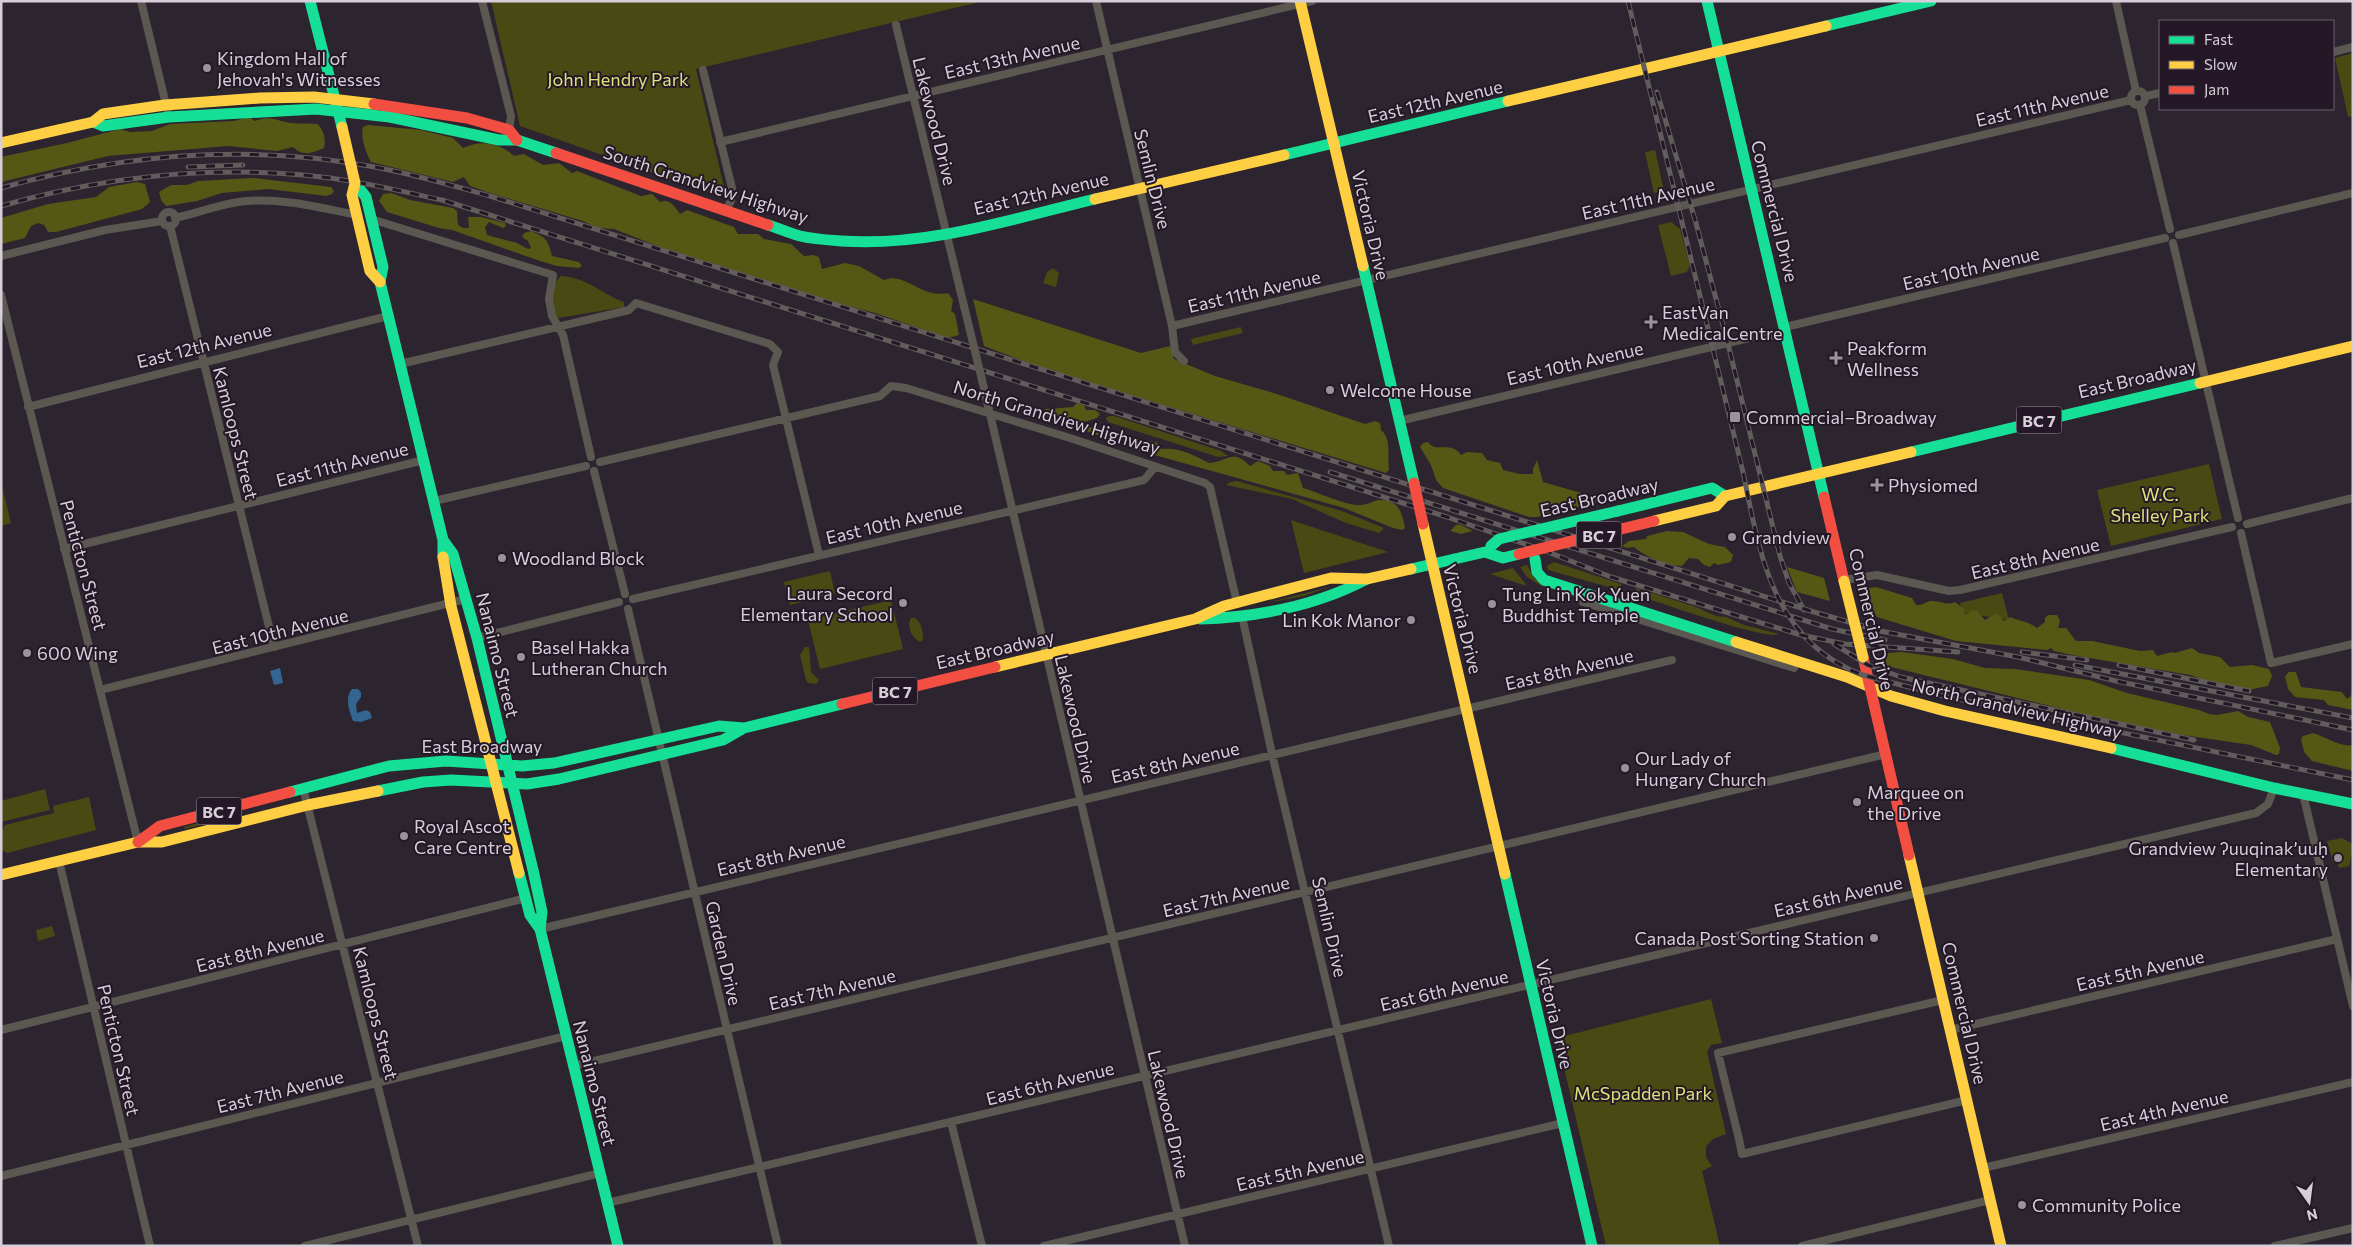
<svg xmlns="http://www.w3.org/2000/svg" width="2354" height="1247" viewBox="0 0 2354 1247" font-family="Commissioner,sans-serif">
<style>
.green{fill:#494a13}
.forest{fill:#555715}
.water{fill:#336590}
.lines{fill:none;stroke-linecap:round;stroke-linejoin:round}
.street{stroke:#5b5852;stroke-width:8}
.fast{stroke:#16e098;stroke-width:11}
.slow{stroke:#ffcf43;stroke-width:11}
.jam{stroke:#f24e42;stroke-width:11}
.rail-casing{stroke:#615d5d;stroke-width:5}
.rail{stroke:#241827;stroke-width:3;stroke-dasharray:9;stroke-linecap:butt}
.street-bridge{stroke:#5b5852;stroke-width:8}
.fast-bridge{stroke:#16e098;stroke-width:11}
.slow-bridge{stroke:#ffcf43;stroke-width:11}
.jam-bridge{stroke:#f24e42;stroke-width:11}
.poi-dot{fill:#9b929d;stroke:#241827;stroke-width:2}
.labels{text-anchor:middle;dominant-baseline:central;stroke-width:4;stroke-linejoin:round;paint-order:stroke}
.shield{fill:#241827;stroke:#a197a4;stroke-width:1}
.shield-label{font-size:16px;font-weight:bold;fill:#d7ced9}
.street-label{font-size:18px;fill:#d7ced9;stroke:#241827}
.poi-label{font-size:18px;fill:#d7ced9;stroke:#241827;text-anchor:start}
.park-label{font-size:18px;fill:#dce37d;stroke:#241827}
</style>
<rect width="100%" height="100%" fill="#2c242e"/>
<path class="green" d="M 491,1 L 984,1 L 696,69 L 724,187 L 716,195 L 520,126 Z
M 2353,53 L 2353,116 L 2348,117 L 2335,58 Z
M 1655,150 L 1664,191 L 1654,193 L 1645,152 Z
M 1671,222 L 1680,229 L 1690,265 L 1687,272 L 1671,276 L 1658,225 Z
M 1053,268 L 1059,273 L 1056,287 L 1043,283 L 1047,272 Z
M 561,276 C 589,278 601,294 624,302 L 624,307 L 558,318 L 555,316 C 553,303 549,286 561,276 Z
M 1241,327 L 1243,333 L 1193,345 L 1191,339 Z
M 1109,416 L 1114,416 L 1221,451 L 1228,456 L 1218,457 L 1108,422 L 1106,418 Z
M 2209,464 L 2222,519 L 2111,546 L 2097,490 Z
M 1237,481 L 1342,511 L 1384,528 L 1379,533 L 1346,523 L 1292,499 L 1226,485 L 1230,482 Z
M 1,482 L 11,523 L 1,526 Z
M 1291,520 L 1388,552 L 1304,573 Z
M 1554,562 L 1621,584 L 1623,591 L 1548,570 L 1547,566 Z
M 1527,565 L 1535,579 L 1542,583 L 1694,634 L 1540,585 L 1527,577 L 1520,567 Z
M 1513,568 L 1527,586 L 1490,574 Z
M 830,571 L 835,594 L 790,605 L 784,582 Z
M 1329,587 L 1304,596 L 1266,603 Z
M 1636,588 L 1696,607 L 1716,616 L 1726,617 L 1744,625 L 1779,634 C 1767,641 1655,601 1634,594 Z
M 2002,593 L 2009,620 L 1963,613 L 1960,603 Z
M 891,600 L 903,649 L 820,669 L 808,620 Z
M 911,618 L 915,618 C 922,623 923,632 923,640 L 920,642 C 912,638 906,627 911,618 Z
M 805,647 L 809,647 L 811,672 L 819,680 L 816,684 L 808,683 L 806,680 L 800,655 Z
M 45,789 L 50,810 L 1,822 L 1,801 Z
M 89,797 L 96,830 L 7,853 L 1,850 L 1,832 L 5,825 L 54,813 L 53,806 Z
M 235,813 L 223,819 L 185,829 L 184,827 Z
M 2342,838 L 2351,843 L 2353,848 L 2349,866 L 2339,868 L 2337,862 L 2333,863 L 2327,841 Z
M 52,926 L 55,936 L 38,941 L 36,930 Z
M 1711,999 L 1722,1043 L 1711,1045 L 1707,1052 L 1726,1134 L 1713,1139 L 1706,1146 L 1706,1157 L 1712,1166 L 1702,1171 L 1720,1246 L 1606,1246 L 1557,1038 Z"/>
<path class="forest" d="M 249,117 L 255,121 C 271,114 279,122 292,123 C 300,124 308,123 317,124 C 324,129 326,140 324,148 C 312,153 303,157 293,147 L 277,151 L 228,146 L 108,156 L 1,182 L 1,157 L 67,143 L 120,129 L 130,132 L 152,131 L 170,124 L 234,121 Z
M 368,125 L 421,130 L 453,138 L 463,148 C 481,139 500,143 514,156 L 524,154 L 543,165 L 559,163 L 572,173 L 577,171 L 641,196 L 652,194 L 660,202 C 670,198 675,207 680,214 L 687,210 L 734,227 L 738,234 L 758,234 L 764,239 L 791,244 L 804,256 L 813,255 L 819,257 L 822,269 L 845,263 L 859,266 L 884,280 C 905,271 921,299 948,293 L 953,300 L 951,311 L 955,314 L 959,335 L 948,338 L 875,313 L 825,300 L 660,247 L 614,229 L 597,228 L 583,221 L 490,193 L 470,186 L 464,177 L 453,182 L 371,162 C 366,153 360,137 363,127 Z
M 253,178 L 331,187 L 334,191 L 332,194 L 326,196 L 269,189 L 222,193 L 197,201 L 166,206 L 161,200 L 159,192 L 171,185 L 187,185 L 198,181 Z
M 137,182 L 145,184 L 150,202 L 142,209 L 56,232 L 48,232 L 44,225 L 38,223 L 31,226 L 25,238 L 1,244 L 1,218 L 48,204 L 96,197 L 109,187 Z
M 391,193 L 410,200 L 453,208 L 457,211 L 458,225 L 463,228 L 469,228 L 468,217 L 481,217 L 505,223 L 506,226 L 503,228 L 489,222 L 485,227 L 487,235 L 517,243 L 528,249 L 531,248 L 528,241 L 522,237 L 524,233 L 531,231 C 546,237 548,240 552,256 L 579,262 L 582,266 L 579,268 L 557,266 L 540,261 L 452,230 L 439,228 L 387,212 L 379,201 L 383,194 Z
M 973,299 L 1141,353 L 1170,346 L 1174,359 L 1215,376 L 1277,394 L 1365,424 L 1375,421 L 1380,423 L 1381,430 C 1392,439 1387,457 1389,470 L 1386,473 L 1036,366 L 984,346 Z
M 1077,403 L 1084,405 L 1086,410 L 1095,410 L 1100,414 L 1097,418 L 1084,422 L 1085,426 L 1109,431 L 1118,439 L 1116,442 L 1046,416 L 1044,411 L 1046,409 L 1073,407 Z
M 1135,438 L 1158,443 L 1161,449 C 1179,447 1194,455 1209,463 C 1228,462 1232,448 1250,466 L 1258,461 L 1270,466 L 1273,471 L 1284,471 L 1287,475 L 1298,473 L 1303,488 C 1317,492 1347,506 1360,505 C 1367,505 1373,501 1379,500 C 1399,499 1402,513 1405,528 L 1402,530 L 1393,528 L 1344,508 L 1133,449 L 1129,444 L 1130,440 Z
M 1428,442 C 1436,454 1450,440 1461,455 L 1467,452 L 1482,453 L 1487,460 L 1500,463 L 1503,470 L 1520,474 L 1533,474 L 1533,469 L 1537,460 L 1543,482 L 1602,499 L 1599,502 L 1537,517 L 1529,517 L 1443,488 L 1436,480 L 1431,465 L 1420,447 L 1423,443 Z
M 1456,525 L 1461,525 L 1473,531 L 1461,534 L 1450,531 Z
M 1667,531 L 1683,532 L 1709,544 L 1725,547 L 1733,555 L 1731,562 L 1718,565 L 1714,563 L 1710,567 L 1704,565 L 1698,559 L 1689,558 L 1682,566 C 1663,565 1648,558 1634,547 L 1627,548 L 1622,546 L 1629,541 L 1646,539 L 1647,536 Z
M 1787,567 L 1824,578 L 1830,601 L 1797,592 Z
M 1876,587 L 1912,598 L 1916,605 C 1923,606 1927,600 1933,601 C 1941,601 1946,606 1955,602 L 1964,609 L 1965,615 L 1972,610 L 1977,611 L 1985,620 L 1995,614 L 2000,616 L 2004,621 L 2010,617 C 2021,622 2026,620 2037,628 L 2045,622 L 2045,618 L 2048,615 L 2057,615 L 2060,621 L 2058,628 L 2066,628 L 2076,641 L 2092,641 L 2140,651 L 2153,650 L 2157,656 L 2172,652 L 2175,653 L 2192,648 L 2199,653 L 2220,657 L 2230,667 L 2252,665 L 2269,669 L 2272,676 L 2268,686 L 2248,690 L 2212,683 L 2190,675 L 2072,655 L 2054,651 L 2051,648 L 2047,650 L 1956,641 L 1877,617 C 1871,609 1870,598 1869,588 Z
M 1902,652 L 1953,659 L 1985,668 L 2015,669 L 2089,680 L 2127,693 L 2199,710 L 2209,714 L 2217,715 L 2238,711 L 2248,717 L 2270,722 L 2280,748 L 2279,754 L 2276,755 L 2251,745 L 2183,735 L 2099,718 L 1887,666 L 1885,657 L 1888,653 Z
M 2289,672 L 2296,672 L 2301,687 L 2342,692 L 2347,699 L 2351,696 L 2353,685 L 2353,710 L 2328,705 L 2324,700 L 2295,697 L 2288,689 L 2285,676 Z
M 2313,733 C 2326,737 2342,748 2353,745 L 2353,771 L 2312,761 L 2304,752 L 2301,739 L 2303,736 Z"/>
<path class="water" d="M 280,668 L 283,683 L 274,685 L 270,671 Z
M 352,689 L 358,689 L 361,692 L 361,697 L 356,704 L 357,713 L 366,710 L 370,712 L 372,718 L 361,722 L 353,721 C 350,712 344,698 352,689 Z"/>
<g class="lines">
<path class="street" d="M 141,1 L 169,117
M 482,1 L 511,116 L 509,130
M 1096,1 L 1172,326 L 1175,352 L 1184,361
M 2116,1 L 2136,91
M 896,25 L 964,306
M 2333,52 L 2353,47
M 703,70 L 732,188 L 731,201 L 725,211
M2131 98a7 7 0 1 1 14 0a7 7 0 1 1-14 0Z
M 2146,96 L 2160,93
M 2140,105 L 2170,229
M 720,142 L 1312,1
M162 219a7 7 0 1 1 14 0a7 7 0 1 1-14 0Z
M 175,218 C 199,213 222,203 246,201 C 284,198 321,208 357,215
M 371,219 L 553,275 L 549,299 L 552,316 L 563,335 L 591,457
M 170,226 L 274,647
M 2179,235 L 2353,193
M 2173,243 L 2238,518
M 1,256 L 105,230 L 162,221
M 1,295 L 138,842
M 1172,326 L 2131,100
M 1785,327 L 2165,238
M 400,364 L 629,310 L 636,303 L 770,344 L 778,352 L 773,365 L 819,555
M 982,380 L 1185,1246
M 28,407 L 388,316
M 1399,421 L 1766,334 L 1788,339
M 600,462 L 880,396 L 891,386 L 906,388 L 1070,438 L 1205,483 L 1210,487 L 1237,603
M 594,471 L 625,594
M 434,501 L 586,466
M 2247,524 L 2353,498
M 2241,533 L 2271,663 L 2353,644
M 64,549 L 424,460
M 1844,580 L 1877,575 L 1949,591 L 1960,590 L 2232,527
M 633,599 L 1144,480 L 1155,467
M 1583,602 L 1794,668
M 628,609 L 778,1246
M 1242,616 L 1272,754 L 1389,1246
M 477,638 L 619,602
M 100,690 L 466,599
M 303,788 L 418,1246
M 2303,794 L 2353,1006
M 59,861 L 150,1246
M 540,929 L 1672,660
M 1943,1000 L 1718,1053 L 1739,1139 L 1742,1154 L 1967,1100
M 1,1030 L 526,898
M 1950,1030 L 2337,939
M 573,1066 L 1886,754
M 951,1122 L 982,1246
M 1983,1168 L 2353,1082
M 1,1176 L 566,1036
M 607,1203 L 2256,813 L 2268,804 L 2274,788
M 305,1246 L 600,1173
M 1044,1246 L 1563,1123
M 1802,1246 L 1990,1200
M 2275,1246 L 2353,1228"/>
<path class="fast" d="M 310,1 L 342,127
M 1707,1 L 1824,497
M 1826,26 L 1931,1
M 93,122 L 103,126 L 169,117 L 316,109 L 390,117 L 499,140 L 517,140 L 556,153
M 1284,155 L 1508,101
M 355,183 L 366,197 L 383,267 L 380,282 L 443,540 L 443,557
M 768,225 C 778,228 789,233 800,236 C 813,239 828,240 841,241 C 928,247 1011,219 1095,199
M 1363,266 L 1414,483
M 1911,452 L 2200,383
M 1618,511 L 1712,488 L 1725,496
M 443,540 L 453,554 L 477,638 L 533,870 L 542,912 L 540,929
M 1535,559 L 1537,572 L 1544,580 L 1736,642
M 1411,569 L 1485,552 L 1503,558 L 1519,554
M 1200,619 C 1257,617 1316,606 1367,579
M 2111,748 L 2274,788 L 2353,804
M 378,791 L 423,782 L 451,780 L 527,784 L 559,779 L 723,740 L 744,728 L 842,704
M 290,792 L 389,766 L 446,761 L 522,766 L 554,763 L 719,726 L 744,728
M 519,873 L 530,915 L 540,929 L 618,1246
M 1505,874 L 1592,1246"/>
<path class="slow" d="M 1300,1 L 1363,266
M 1508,101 L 1826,26
M 1,143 L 93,122 L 103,114 L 165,105 L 260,98 L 314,97 L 374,104
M 355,183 L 352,195 L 370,271 L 380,282
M 1095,199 L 1284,155
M 2200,383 L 2353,346
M 1654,521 L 1716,506 L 1725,496 L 1911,452
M 1423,524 L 1505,874
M 443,557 L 451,606 L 519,873
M 1736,642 L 1847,677 L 1891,696 L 1945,711 L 2111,748
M 995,667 L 1195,619 L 1224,606 L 1331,578 L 1367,579 L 1411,569
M 1909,855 L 2001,1246
M 1,875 L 138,842 L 162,842 L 308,805 L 378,791"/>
<path class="jam" d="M 374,104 L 467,118 L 509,130 L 517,140
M 556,153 L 768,225
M 1824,497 L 1844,581
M 1863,657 L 1909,855
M 842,704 L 995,667
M 138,842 L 160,826 L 290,792"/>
<g class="rail-casing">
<path id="rail" d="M 1628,1 L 1743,472 C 1760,555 1773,642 1863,675 L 1943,696 L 2353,780
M 1657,92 L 1696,223 L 1730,352 L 1780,556 L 1789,583 L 1804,610
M 188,167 L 243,165
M 1,188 C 121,154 246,144 369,166 C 410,173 450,185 490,196 L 1814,612 L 1880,631 L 2018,657 L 2116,681 L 2353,730
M 1,206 C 99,178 201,166 303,175 C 350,179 396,190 442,200 L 1447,517 L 1548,552 L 1611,577 L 1801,635 L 1845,644 L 1958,652
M 1330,472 L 1832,629 L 1885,640
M 1834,644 L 1868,665 L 1901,677 L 2194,740
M 2022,652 L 2087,660
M 2075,665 L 2353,718
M 2119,665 L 2249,691"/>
</g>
<use href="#rail" class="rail"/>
<path class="street-bridge" d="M 964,306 L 982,380"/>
<path class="fast-bridge" d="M 1491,546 L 1499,539 L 1618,511"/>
<path class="slow-bridge" d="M 342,127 L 355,183
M 1844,581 L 1863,657"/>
<path class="jam-bridge" d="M 1414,483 L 1423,524
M 1519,554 L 1654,521"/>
</g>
<g class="poi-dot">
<circle cx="207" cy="68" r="5"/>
<path d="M1648.5 314.5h5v5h5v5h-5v5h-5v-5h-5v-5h5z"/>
<path d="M1833.5 350.5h5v5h5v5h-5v5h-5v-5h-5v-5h5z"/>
<circle cx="1330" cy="390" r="5"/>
<rect x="1729" y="411" width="12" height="12" rx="2.5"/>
<path d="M1874.5 477.5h5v5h5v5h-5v5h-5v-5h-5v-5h5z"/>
<circle cx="1732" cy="537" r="5"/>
<circle cx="502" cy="558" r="5"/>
<circle cx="903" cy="603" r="5"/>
<circle cx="1492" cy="604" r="5"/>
<circle cx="1411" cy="620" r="5"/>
<circle cx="27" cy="653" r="5"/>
<circle cx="521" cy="657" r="5"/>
<circle cx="1625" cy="768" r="5"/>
<circle cx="1857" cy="802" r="5"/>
<circle cx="404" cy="836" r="5"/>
<circle cx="2338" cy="858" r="5"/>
<circle cx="1874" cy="938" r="5"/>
<circle cx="2022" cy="1205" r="5"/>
</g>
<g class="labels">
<g class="shield">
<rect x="2016.5" y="406.5" width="45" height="27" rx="4"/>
<rect x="1576.5" y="521.5" width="45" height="27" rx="4"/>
<rect x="872.5" y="677.5" width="45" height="27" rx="4"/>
<rect x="196.5" y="797.5" width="45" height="27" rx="4"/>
</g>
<g class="shield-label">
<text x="2039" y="420">BC 7</text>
<text x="1599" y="535">BC 7</text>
<text x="895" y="691">BC 7</text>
<text x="219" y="811">BC 7</text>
</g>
<g class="street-label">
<text transform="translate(1012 57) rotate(-13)">East 13th Avenue</text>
<text transform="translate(1435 101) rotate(-13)">East 12th Avenue</text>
<text transform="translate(2042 105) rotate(-13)">East 11th Avenue</text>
<text transform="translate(935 121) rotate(76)">Lakewood Drive</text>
<text transform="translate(1153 179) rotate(76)">Semlin Drive</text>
<text transform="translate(706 184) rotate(18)">South Grandview Highway</text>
<text transform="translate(1041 193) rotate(-13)">East 12th Avenue</text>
<text transform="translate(1648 198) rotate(-13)">East 11th Avenue</text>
<text transform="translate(1775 211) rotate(76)">Commercial Drive</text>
<text transform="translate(1371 225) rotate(77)">Victoria Drive</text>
<text transform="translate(1971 268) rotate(-13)">East 10th Avenue</text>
<text transform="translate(1254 291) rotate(-13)">East 11th Avenue</text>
<text transform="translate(204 345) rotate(-14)">East 12th Avenue</text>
<text transform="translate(1575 363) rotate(-13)">East 10th Avenue</text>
<text transform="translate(2137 378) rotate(-13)">East Broadway</text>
<text transform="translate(1057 417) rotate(17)">North Grandview Highway</text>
<text transform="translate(236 433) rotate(76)">Kamloops Street</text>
<text transform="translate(342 464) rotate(-14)">East 11th Avenue</text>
<text transform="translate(1599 497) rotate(-13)">East Broadway</text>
<text transform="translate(894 522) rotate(-13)">East 10th Avenue</text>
<text transform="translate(2035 558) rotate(-13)">East 8th Avenue</text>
<text transform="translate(84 565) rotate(75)">Penticton Street</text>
<text transform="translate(1463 619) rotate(76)">Victoria Drive</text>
<text transform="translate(1872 619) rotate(77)">Commercial Drive</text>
<text transform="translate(280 631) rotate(-14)">East 10th Avenue</text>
<text transform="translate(995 649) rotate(-13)">East Broadway</text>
<text transform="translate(498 655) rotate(76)">Nanaimo Street</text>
<text transform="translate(1569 669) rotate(-13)">East 8th Avenue</text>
<text transform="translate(2017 708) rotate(13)">North Grandview Highway</text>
<text transform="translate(1076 719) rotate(77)">Lakewood Drive</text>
<text x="482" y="746">East Broadway</text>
<text transform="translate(1175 762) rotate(-13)">East 8th Avenue</text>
<text transform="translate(781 855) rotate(-13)">East 8th Avenue</text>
<text transform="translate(1226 896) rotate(-13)">East 7th Avenue</text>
<text transform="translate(1838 896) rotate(-13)">East 6th Avenue</text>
<text transform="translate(1330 927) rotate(77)">Semlin Drive</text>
<text transform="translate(260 950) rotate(-14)">East 8th Avenue</text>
<text transform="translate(724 953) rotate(77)">Garden Drive</text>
<text transform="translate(2140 970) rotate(-13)">East 5th Avenue</text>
<text transform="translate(832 989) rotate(-13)">East 7th Avenue</text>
<text transform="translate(1444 990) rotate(-13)">East 6th Avenue</text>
<text transform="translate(376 1013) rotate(76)">Kamloops Street</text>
<text transform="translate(1965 1013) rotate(77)">Commercial Drive</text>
<text transform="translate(1555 1014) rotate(77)">Victoria Drive</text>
<text transform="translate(119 1050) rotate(77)">Penticton Street</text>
<text transform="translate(595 1083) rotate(76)">Nanaimo Street</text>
<text transform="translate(1050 1083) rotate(-14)">East 6th Avenue</text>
<text transform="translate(280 1091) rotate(-14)">East 7th Avenue</text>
<text transform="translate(2164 1110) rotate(-13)">East 4th Avenue</text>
<text transform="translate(1169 1114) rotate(77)">Lakewood Drive</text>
<text transform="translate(1300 1170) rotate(-13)">East 5th Avenue</text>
</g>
<g class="poi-label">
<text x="217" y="58">Kingdom Hall of<tspan x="217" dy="21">Jehovah's Witnesses</tspan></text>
<text x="1662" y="312">EastVan<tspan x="1662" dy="21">MedicalCentre</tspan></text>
<text x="1847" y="348">Peakform<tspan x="1847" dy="21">Wellness</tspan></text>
<text x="1340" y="390">Welcome House</text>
<text x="1746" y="417">Commercial–Broadway</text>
<text x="1888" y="485">Physiomed</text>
<text x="1742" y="537">Grandview</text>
<text x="512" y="558">Woodland Block</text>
<text x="893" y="593" text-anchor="end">Laura Secord<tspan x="893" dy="21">Elementary School</tspan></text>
<text x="1502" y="594">Tung Lin Kok Yuen<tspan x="1502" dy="21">Buddhist Temple</tspan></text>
<text x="1401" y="620" text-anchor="end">Lin Kok Manor</text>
<text x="531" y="647">Basel Hakka<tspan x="531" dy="21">Lutheran Church</tspan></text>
<text x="37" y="653">600 Wing</text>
<text x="1635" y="758">Our Lady of<tspan x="1635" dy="21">Hungary Church</tspan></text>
<text x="1867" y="792">Marquee on<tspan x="1867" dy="21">the Drive</tspan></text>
<text x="414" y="826">Royal Ascot<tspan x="414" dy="21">Care Centre</tspan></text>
<text x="2328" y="848" text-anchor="end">Grandview ʔuuqinak’uuḥ<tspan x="2328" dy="21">Elementary</tspan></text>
<text x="1864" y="938" text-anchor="end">Canada Post Sorting Station</text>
<text x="2032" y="1205">Community Police</text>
</g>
<g class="park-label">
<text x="618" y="79">John Hendry Park</text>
<text x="2160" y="494">W.C.<tspan x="2160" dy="21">Shelley Park</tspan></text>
<text x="1643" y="1093">McSpadden Park</text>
</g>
</g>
<rect width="2354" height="1247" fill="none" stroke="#d7ced9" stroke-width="5"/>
<rect x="2159" y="20" width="175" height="90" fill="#241827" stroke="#6c616e"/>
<rect x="2169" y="36" width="25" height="8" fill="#16e098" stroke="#6c616e"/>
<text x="2204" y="45" font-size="15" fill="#d7ced9">Fast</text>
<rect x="2169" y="61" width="25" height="8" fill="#ffcf43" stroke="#6c616e"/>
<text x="2204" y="70" font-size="15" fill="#d7ced9">Slow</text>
<rect x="2169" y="86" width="25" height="8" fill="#f24e42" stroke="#6c616e"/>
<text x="2204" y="95" font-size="15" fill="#d7ced9">Jam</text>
<g transform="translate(2309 1202) rotate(166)" stroke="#241827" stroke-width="4" paint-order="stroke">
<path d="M0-4L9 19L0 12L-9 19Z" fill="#d7ced9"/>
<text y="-8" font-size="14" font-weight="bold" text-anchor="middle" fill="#d7ced9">N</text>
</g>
</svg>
